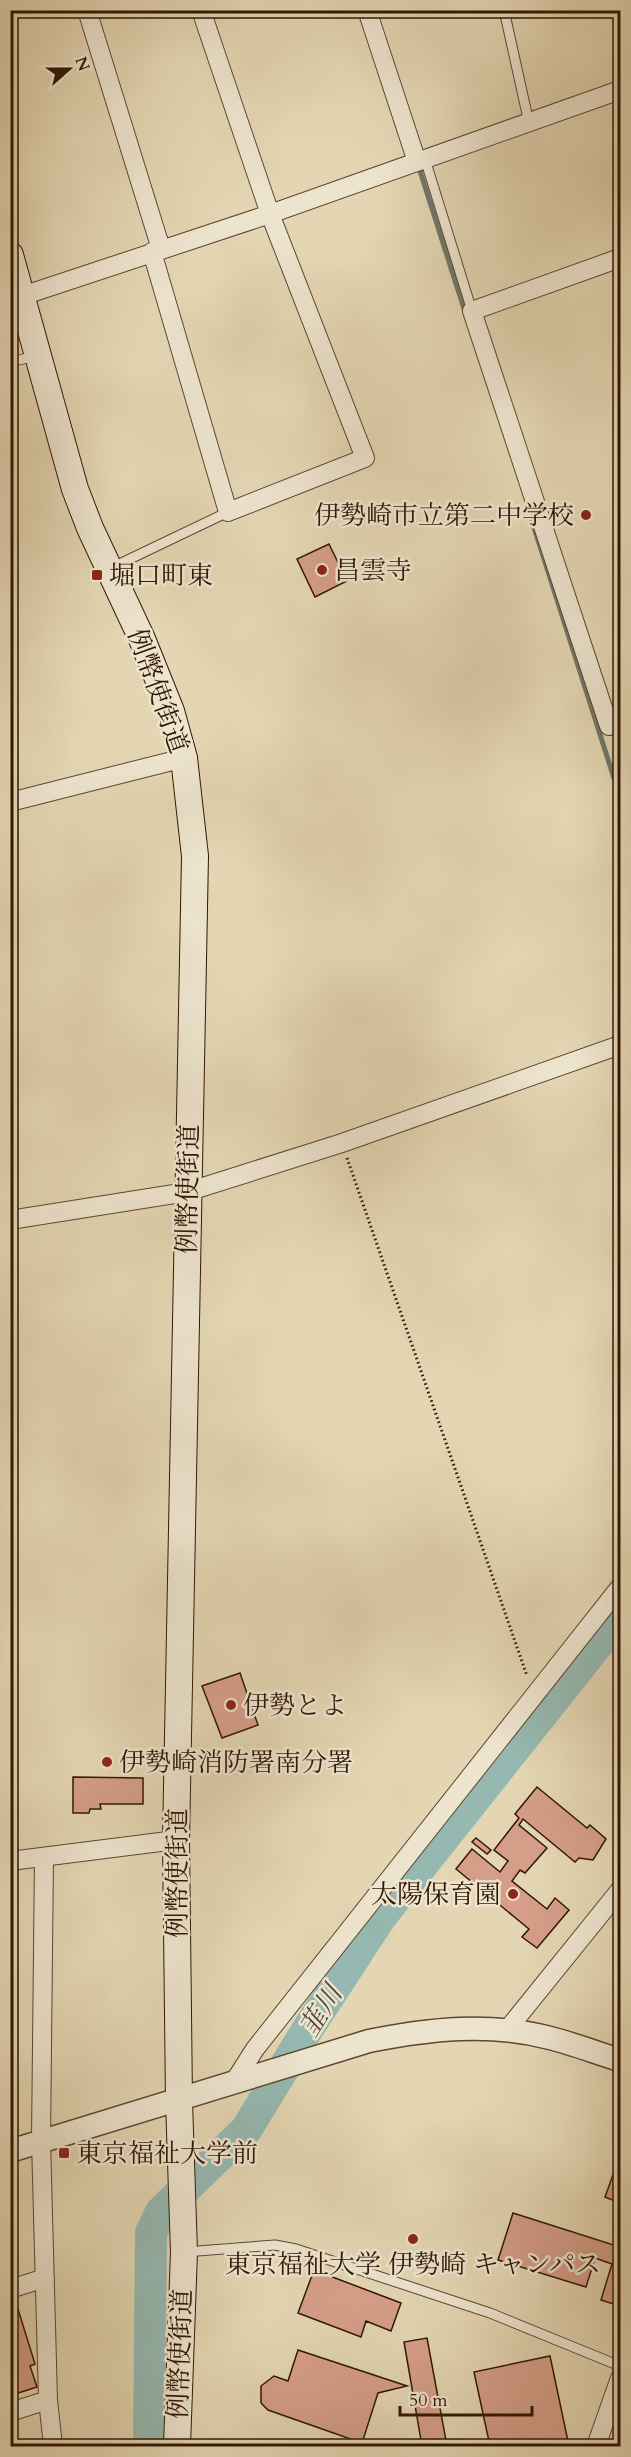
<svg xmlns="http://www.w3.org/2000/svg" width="631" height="2457" viewBox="0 0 631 2457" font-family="Cardo,'Noto Serif JP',serif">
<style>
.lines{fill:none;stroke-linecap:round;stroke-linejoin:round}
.stream{stroke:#6d786c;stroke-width:5}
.river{stroke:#95b9b1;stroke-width:32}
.building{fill:#d59e89;stroke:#311604;stroke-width:1.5}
.service-casing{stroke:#5e4630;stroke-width:11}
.minor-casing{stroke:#5e4630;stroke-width:20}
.tertiary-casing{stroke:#5e4630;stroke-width:25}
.secondary-casing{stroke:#311604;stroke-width:28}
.path{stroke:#311604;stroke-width:3;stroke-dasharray:1.5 3;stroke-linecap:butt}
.service{stroke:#ede4ce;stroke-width:9}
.minor{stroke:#ede4ce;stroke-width:18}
.tertiary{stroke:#ede4ce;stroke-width:22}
.secondary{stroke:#ede4ce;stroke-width:26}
.poi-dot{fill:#8f2418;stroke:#ede4ce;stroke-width:2}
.labels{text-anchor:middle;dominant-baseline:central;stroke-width:5;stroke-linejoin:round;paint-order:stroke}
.poi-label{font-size:26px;fill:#311604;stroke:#ede4ce;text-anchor:start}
.street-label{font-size:26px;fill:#311604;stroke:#ede4ce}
.water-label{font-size:27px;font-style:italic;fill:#4f4738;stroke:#ede4ce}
</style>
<rect width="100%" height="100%" fill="#e4d6b3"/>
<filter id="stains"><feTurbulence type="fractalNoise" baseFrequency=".00333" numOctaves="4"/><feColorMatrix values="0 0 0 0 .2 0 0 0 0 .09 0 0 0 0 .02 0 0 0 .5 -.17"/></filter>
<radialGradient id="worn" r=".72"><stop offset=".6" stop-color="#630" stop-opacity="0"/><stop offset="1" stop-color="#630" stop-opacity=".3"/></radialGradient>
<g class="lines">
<path class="stream" d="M 420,171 L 466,315
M 529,512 L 620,797"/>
<path class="river" d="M 149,2446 L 151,2233 L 161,2212 L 246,2130 L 309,2027 L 380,1918 L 620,1616"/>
</g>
<path class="building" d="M 329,544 L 347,581 L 315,597 L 297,559 Z
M 240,1673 L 258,1725 L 222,1738 L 202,1686 Z
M 73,1777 L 143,1778 L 143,1804 L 100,1804 L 101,1809 L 90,1809 L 89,1813 L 73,1813 Z
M 537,1787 L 587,1828 L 590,1825 L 606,1839 L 593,1860 L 579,1858 L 575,1862 L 523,1819 L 519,1825 L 547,1848 L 525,1873 L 520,1870 L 512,1881 L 547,1909 L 555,1898 L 569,1910 L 537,1948 L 522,1937 L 529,1929 L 456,1869 L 472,1849 L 500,1872 L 508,1861 L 494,1850 L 519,1818 L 515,1814 Z
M 476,1838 L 491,1850 L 487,1854 L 472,1842 Z
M 620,2155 L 620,2203 L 605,2197 Z
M 513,2213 L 620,2247 L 620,2306 L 601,2300 L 612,2264 L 595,2258 L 586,2287 L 498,2260 Z
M 314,2270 L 401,2303 L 391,2331 L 366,2321 L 361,2337 L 298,2313 Z
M 17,2306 L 35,2364 L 30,2366 L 37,2387 L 12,2395 L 10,2308 Z
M 427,2338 L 447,2446 L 422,2446 L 404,2342 Z
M 298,2350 L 407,2386 L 378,2393 L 362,2443 L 268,2410 L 261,2403 L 261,2386 L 274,2376 L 288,2381 Z
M 550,2356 L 569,2446 L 490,2446 L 474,2372 Z"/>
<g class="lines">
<g class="service-casing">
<path id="service" d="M 504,10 L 529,123
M 425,159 L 472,311
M 10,362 L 36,356
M 111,568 L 228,512
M 185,2252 L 275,2245 L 296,2249 L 490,2313 L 620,2366"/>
</g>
<g class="minor-casing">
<path id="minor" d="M 87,10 L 161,249
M 367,10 L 417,162
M 152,252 L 228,512 L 365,458 L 270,214 L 201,10
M 620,258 L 472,311 L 609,726 L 620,722
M 22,296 L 270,214 L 620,90
M 10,802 L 184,758
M 10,1220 L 187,1192 L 342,1143 L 620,1045
M 44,1857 L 41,2141 L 48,2400 L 53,2446
M 10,1861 L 176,1840
M 507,2030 L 620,1890
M 232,2085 L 255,2049 L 620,1587
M 10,2289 L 45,2278
M 10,2412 L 48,2400
M 596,2446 L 620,2378"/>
</g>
<g class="tertiary-casing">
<path id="tertiary" d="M 10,2151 L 369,2041 C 429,2029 490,2022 550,2038 C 574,2044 597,2053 620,2060"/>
</g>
<g class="secondary-casing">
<path id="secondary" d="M 10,255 L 75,489 L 90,528 L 142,639 L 171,711 L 184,758 L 195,856 L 176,1840 L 179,2101 L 184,2252 L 177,2446"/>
</g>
<path class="path" d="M 347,1158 L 527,1676"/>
<use href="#service" class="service"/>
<use href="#minor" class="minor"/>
<use href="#tertiary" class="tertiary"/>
<use href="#secondary" class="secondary"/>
</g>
<g class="poi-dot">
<circle cx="586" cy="515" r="6"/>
<circle cx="322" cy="570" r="6"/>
<rect x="91" y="569" width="12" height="12" rx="3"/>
<circle cx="231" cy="1705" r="6"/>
<circle cx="107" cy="1762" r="6"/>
<circle cx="513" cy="1894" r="6"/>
<rect x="58" y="2147" width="12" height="12" rx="3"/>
<circle cx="413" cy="2239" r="6"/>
</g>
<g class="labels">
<g class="poi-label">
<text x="574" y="515" text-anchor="end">伊勢崎市立第二中学校</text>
<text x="334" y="570">昌雲寺</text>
<text x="109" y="575">堀口町東</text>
<text x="243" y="1705">伊勢とよ</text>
<text x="119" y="1762">伊勢崎消防署南分署</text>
<text x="501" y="1894" text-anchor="end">太陽保育園</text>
<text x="76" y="2153">東京福祉大学前</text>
<text x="413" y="2264" text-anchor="middle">東京福祉大学 伊勢崎 キャンパス</text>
</g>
<g class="street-label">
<text transform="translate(158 691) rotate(70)">例幣使街道</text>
<text transform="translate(188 1189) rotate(-89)">例幣使街道</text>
<text transform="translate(177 1873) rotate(-90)">例幣使街道</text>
<text transform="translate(180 2354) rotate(-88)">例幣使街道</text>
</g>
<g class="water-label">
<text transform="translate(321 2011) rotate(-58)">韮川</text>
</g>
</g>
<rect width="631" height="2457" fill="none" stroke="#e4d6b3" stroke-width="36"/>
<rect x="12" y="12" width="607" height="2433" fill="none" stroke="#311604" stroke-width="3"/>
<rect x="18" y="18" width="595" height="2421" fill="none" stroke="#311604" stroke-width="1.5"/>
<g transform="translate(69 69) rotate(69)" stroke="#ede4ce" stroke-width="4.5" paint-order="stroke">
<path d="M0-4.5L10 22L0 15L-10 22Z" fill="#311604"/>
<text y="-9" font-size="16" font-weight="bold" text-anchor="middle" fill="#311604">N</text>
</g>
<path d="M400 2406v9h132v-9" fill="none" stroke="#311604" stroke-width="3"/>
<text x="409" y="2406" font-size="18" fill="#311604" stroke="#ede4ce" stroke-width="4.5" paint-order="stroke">50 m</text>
<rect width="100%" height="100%" filter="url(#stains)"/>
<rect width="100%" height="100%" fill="url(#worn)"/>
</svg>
